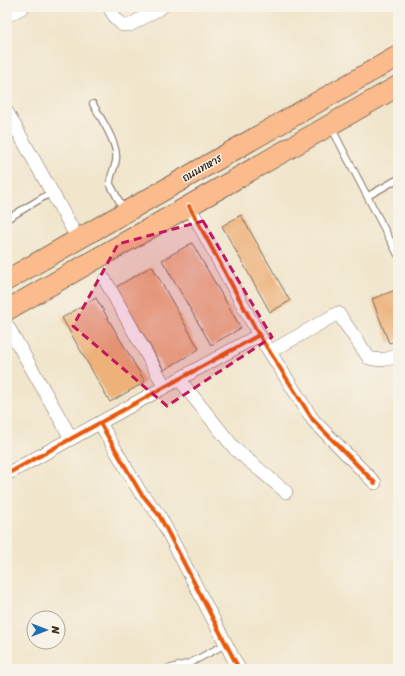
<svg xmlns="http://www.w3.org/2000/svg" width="405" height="676" viewBox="0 0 405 676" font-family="Sriracha,'Playpen Sans Thai',sans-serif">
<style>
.building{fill:#edb179}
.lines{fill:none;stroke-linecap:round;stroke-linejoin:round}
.lane-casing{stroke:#7b6b5b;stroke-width:8}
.street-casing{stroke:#7b6b5b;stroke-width:14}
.primary-casing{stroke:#7b6b5b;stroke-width:22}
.lane{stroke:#fff;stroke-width:6}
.street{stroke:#fff;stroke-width:13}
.primary{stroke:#fbbb8c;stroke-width:20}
.cycleway-casing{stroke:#f7f3e8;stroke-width:6}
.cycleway{stroke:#e8590c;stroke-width:4}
.marked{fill:#c2185b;fill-opacity:0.2;stroke:#c2185b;stroke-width:3;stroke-dasharray:8 5;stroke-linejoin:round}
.labels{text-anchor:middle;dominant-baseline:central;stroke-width:3;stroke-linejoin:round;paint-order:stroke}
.street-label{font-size:11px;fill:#3b2a1e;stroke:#f7f3e8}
</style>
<rect width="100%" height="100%" fill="#f7f3e8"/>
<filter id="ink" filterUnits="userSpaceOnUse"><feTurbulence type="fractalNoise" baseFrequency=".025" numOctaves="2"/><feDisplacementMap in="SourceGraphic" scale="8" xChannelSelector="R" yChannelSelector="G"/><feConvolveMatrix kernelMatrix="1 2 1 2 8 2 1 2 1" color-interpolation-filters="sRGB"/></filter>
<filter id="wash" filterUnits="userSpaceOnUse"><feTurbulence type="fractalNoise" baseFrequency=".012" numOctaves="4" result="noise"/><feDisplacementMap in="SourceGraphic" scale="16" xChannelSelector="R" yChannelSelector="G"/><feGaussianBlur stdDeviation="0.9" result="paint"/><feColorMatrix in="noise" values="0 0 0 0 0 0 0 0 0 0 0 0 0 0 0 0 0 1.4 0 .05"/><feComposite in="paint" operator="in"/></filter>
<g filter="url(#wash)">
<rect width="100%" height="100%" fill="#f1e5cb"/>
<g id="blocks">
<path class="building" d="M 241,215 L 290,301 L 270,312 L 222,226 Z
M 192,243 L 241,328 L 211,345 L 162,260 Z
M 152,266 L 199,349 L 164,370 L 116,287 Z
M 398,289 L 398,340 L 389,343 L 372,299 Z
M 96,298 L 145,382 L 110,402 L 62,318 Z"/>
</g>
</g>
<g filter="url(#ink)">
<use href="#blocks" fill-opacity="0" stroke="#7b6b5b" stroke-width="1"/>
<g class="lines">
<g class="lane-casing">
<path id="lane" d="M 93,104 C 100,117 119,145 116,160 C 115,168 110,175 110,184 L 124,210
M 331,127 L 398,255
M 368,196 L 398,179
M 7,219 L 52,192
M 167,669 L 190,663 L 226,644"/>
</g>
<g class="street-casing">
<path id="street" d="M 109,7 L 116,19 L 123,25 L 130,25 L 162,7
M 7,16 L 23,7
M 7,112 L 78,239
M 189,206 L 259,335 L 313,420 L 375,483
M 105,280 L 165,387
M 7,325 L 71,438
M 270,352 L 338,313 L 369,358 C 380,361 387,360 398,355
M 179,379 L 235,449 L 286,492
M 100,423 L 140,492 L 159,515 L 239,669
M 7,474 L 259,335"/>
</g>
<g class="primary-casing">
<path id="primary" d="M 7,280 L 398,56
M 7,310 L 398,86"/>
</g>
<use href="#lane" class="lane"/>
<use href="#street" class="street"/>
<use href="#primary" class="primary"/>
<g class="cycleway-casing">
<path id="cycleway" d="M 189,206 L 259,335 L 313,420 L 375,483
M 100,423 L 140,492 L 159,515 L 239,669
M 7,474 L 259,335"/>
</g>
<use href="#cycleway" class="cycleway"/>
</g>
</g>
<path class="marked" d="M 203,221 L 272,337 L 167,406 L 73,326 L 118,244 Z"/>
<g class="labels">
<g class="street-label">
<text transform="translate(202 168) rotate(-30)">ถนนทหาร</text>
</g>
</g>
<rect width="405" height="676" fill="none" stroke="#f7f3e8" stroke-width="24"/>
<g transform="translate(46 630) rotate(90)"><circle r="19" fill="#f7f3e8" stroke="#aca397"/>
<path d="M0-3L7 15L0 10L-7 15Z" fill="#1f6fb2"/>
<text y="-6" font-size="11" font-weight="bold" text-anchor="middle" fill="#3b2a1e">N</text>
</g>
</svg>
